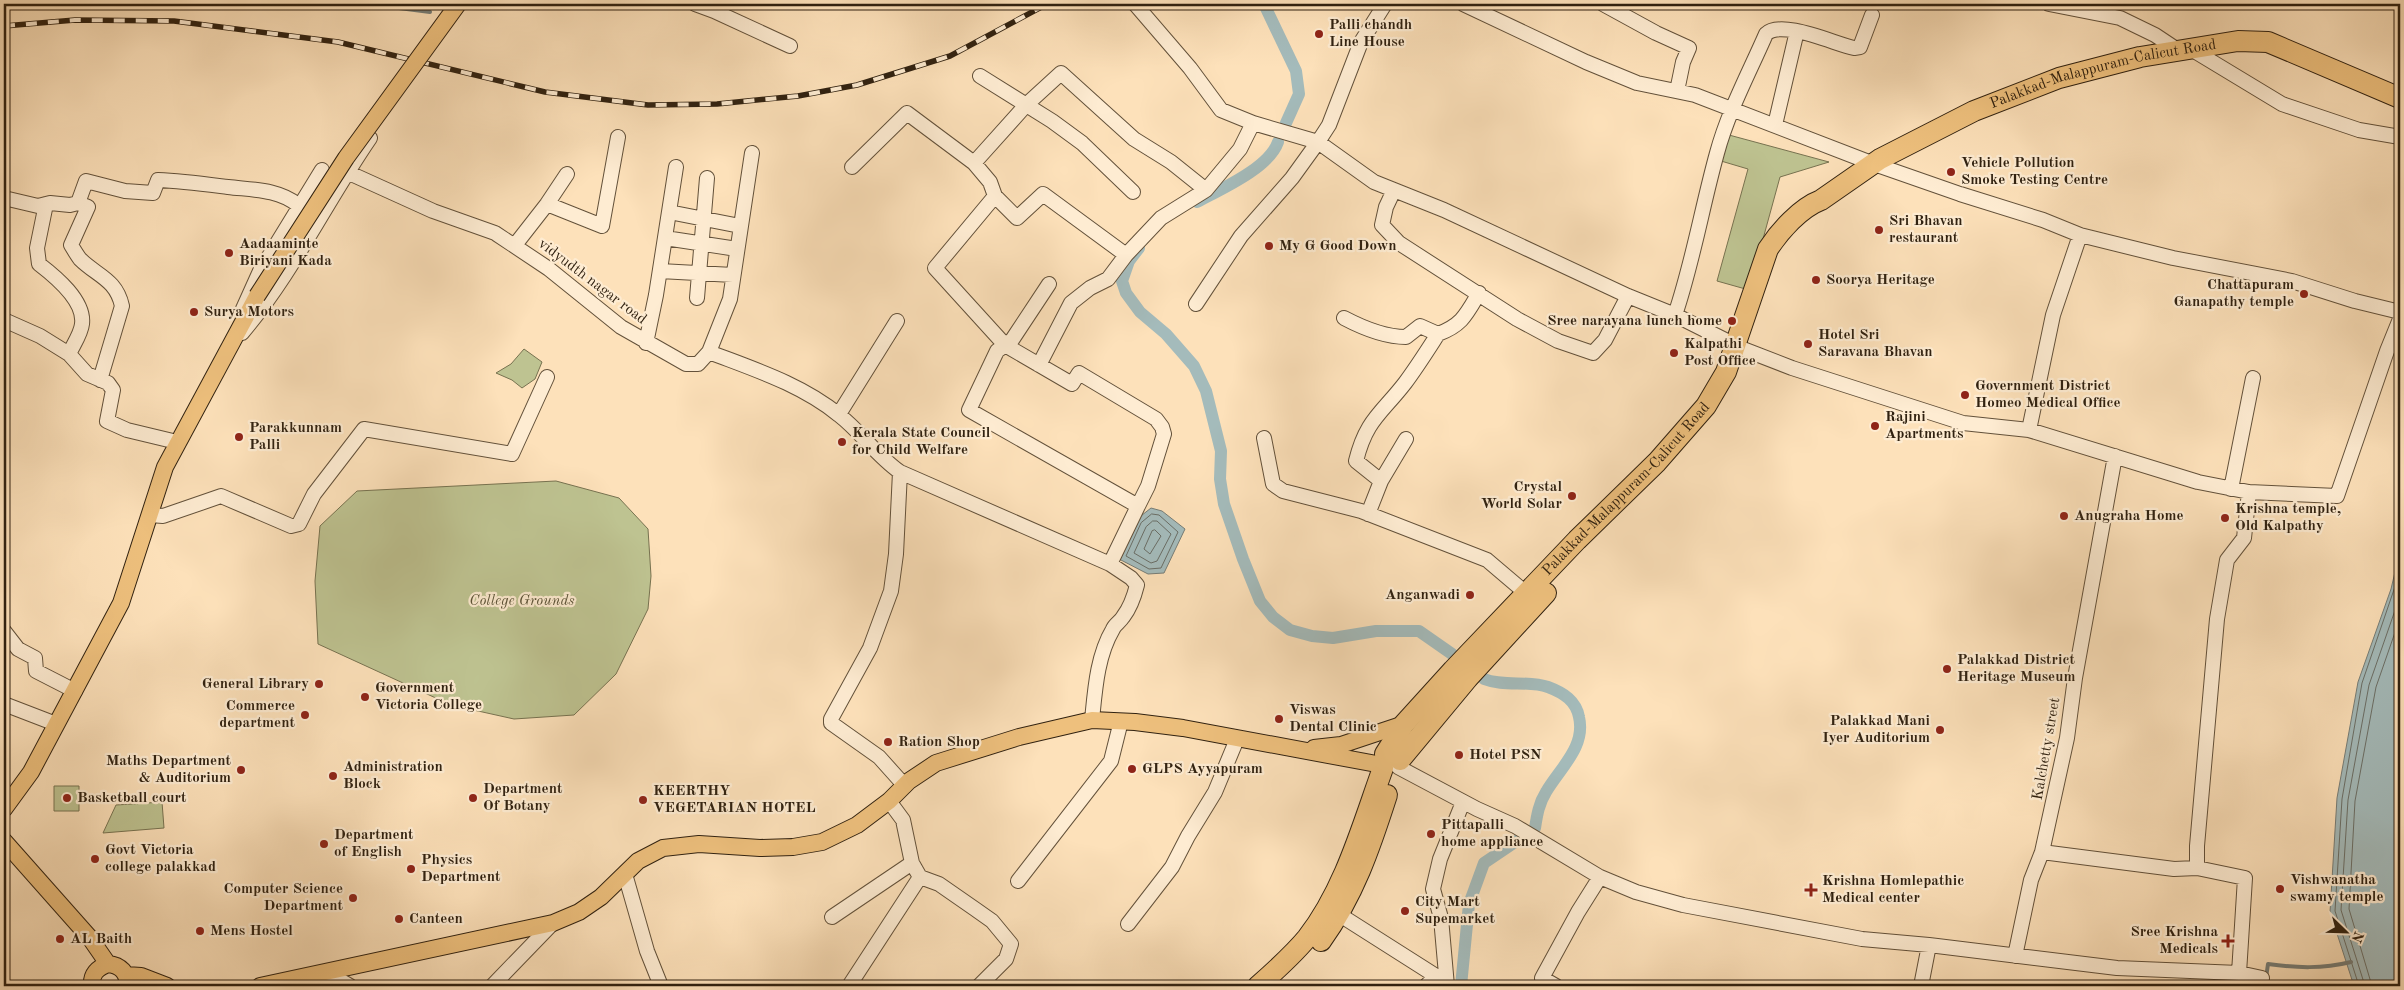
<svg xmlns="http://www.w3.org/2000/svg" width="2404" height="990" viewBox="0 0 2404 990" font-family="'Old Standard TT',serif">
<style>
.green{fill:#bec391;stroke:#777250}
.water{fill:#a4bbbb;stroke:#767d77}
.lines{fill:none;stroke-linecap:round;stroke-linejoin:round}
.shore{stroke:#6a6e66;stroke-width:1}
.stream{stroke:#767d77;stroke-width:4}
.canal{stroke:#a4bbbb;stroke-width:12}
.minor-casing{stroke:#63513a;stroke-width:16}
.major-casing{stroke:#302110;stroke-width:18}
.highway-casing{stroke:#302110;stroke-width:22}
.minor{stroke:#feecd2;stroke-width:14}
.major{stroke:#eec07d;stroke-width:16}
.highway{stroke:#eec07d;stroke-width:20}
.rail-casing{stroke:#302110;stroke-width:5.5}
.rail{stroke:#feecd2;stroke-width:4;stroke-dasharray:11;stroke-linecap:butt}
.major-bridge-casing{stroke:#302110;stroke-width:18;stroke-linecap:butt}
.major-bridge{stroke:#eec07d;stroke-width:16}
.poi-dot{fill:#8f2418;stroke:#feecd2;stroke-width:2}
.labels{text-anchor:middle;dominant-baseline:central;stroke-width:4.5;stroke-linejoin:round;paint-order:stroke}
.poi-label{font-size:15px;font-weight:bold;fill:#302110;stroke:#feecd2;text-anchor:start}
.street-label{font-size:15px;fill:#302110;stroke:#feecd2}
.park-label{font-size:15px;font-style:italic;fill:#5b5237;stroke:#feecd2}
</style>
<rect width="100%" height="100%" fill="#fde1ba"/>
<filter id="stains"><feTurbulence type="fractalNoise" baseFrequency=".004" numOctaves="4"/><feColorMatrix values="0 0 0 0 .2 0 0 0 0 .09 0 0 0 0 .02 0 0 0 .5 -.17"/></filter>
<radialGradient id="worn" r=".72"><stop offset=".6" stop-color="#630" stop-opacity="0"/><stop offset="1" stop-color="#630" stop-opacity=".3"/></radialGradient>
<path class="green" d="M 1729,135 L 1829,162 L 1780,177 L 1749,290 L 1717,281 L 1748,169 L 1721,161 Z
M 524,349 L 542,362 L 535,379 L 522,388 L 512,380 L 496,373 L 511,364 Z
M 556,481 L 619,498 L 648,529 L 651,576 L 648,609 L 616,674 L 574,715 L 514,719 L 451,705 L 318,644 L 315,581 L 320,526 L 357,491 Z
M 54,786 L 79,786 L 79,811 L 54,811 Z
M 162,802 L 164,828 L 103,833 L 116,805 Z"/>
<path class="water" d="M 1151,508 L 1162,511 L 1185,529 L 1164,573 L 1148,574 L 1119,559 L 1137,519 Z
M 2400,551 L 2400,986 L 2354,986 L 2330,912 L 2337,798 L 2358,682 L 2391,589 Z"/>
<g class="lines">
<path class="shore" d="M 1152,514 L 1159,515 L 1178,532 L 1161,568 L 1149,569 L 1126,556 L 1141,523 Z
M 1153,521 L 1157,521 L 1171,534 L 1157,561 L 1151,563 L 1134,553 L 1146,527 Z
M 1155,530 L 1161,536 L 1150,554 L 1144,549 L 1152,531 Z
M 2359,986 L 2335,911 L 2342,799 L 2362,683 L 2400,572
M 2365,986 L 2341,910 L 2348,800 L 2369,685 L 2400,596
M 2372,986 L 2349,909 L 2355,801 L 2376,687 L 2400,618"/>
<path class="stream" d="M 282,4 L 314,7 L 337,4
M 368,4 L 430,12
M 2266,978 L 2268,964 C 2297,968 2322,969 2351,962"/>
<path class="canal" d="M 1264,4 L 1296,71 L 1299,94 L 1286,123
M 1197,202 C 1221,189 1269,168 1278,142
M 1139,248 L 1129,261 L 1122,281 L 1126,293 L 1140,312 L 1166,334 L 1194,366 L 1206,391 L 1221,451 L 1220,479 L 1224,504 L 1243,559 L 1260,601 L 1273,617 L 1290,630 L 1312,636 L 1333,638 L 1376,631 L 1419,631 L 1452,654
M 1484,679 C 1504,687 1528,680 1548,687 C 1564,693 1576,701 1579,717 C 1586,747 1560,768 1546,792 C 1539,803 1537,815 1535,828
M 1461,986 L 1469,904 L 1484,863 L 1521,838"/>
<g class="minor-casing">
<path id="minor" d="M 695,4 L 714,11 L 720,4
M 1135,4 L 1190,68 L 1221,110 L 1253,123 L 1318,142 L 1374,182 L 1444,210 L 1628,296 L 1675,315 L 1743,349 L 1792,368 L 1963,423 L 2029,430 L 2198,482 L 2249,492 L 2337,496 L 2387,351 L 2400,319
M 1463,4 L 1586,62 L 1637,83 L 1695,95 L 1874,164 L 1960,194 L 2043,220 L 2080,235 L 2173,258 L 2292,281 L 2355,301 L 2400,312
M 1603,4 L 1614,10
M 1616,4 L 1614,10 L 1656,33 L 1689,48 L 1683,62 L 1677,91
M 2049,4 L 2120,18 L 2155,35 L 2179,51
M 714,11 L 790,46
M 2191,49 L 2282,104 L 2359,130 L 2400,137
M 980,76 L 1052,121 L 1082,143 L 1133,192
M 1775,125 L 1797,31
M 974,163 L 990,182 L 995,196
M 852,167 L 907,113 L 974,163 L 1026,105 L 1061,73 L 1134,139 L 1171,162 L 1206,190
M 347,172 L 433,211 L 495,233 L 549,269 L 621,327 L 686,364 L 698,364 L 709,352 L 730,299 L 752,153
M 1394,190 L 1386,207 L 1382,225 L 1399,243 L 1517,319 L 1558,341 L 1593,353 L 1605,340 L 1628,296
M 4,198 L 38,206 L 50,203 L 70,205 L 78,203 L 88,207 L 71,245 C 74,250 77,255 80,259 C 97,276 116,279 122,306 L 100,380
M 78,203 L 86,181 L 125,191 L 153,193 L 158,180 C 182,181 204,184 228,187 C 253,190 278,189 298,205
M 46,204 L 37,248 L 39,264 C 56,277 85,301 82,324 C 81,334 73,345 69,354
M 547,204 L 602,226 L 618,137
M 669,212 L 740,226
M 665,238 L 737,249
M 515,245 L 547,204 L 567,174
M 1126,255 L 1043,194 L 1017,218 L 995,196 L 935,268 L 1005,345 L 1072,384 L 1079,373 L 1156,419 L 1162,427 L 1164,434 L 1148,486 L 1138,506
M 660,271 L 733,275
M 1049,284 L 1012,340 L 997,351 L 969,410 L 1138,506 L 1110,564
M 697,298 L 707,178
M 1196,304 L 1241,236 L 1292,178 L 1318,142 L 1329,125 L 1361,42 L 1385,4
M 242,311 L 260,271 L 322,170
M 1675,315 C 1693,262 1702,207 1717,153 C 1728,112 1749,73 1766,34 C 1781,19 1835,44 1854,48 L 1860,47 L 1872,15
M 1344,318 C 1363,328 1384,337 1406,337 L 1420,326 L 1438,334 C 1462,325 1466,315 1479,293
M 4,320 L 40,336 L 69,354 L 87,374 L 108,383 L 113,390 L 107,421 L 127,430 L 177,442
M 242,333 C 292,274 326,202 370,138
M 646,343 L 656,295 L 676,167
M 709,352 C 753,369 801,384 839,415 C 861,432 877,456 900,472 L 1110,564 L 1131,578 L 1137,585 C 1134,597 1130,608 1123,617 C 1120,622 1115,624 1113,629 C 1097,656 1095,690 1092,720
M 1039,365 L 1071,303 L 1090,288 L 1108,279 L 1126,255 L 1161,218 L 1206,190 L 1240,149 L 1253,123
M 839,414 L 897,321
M 2029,430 L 2053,315 L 2080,235
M 1264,438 L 1273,484 L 1283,491 L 1361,511 L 1487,560 L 1527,594
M 900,472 L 896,554 L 891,591 L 870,648 L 831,719 L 831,723 L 879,757 L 905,786
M 1381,481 L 1406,439
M 2231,489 L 2253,378
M 1368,514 L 1381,481 L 1356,461 C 1366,420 1381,414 1405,383 C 1417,367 1427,351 1438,334
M 150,515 L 163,516 L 221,496 L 291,526 L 299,524 L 314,494 L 364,429 L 512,454 L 547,377
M 4,631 L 18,649 L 35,658 L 36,671 L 75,691
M 4,704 L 56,724
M 1398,767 L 1477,809 L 1515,826 L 1600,877 L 1636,892 L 1683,905 L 1862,939 L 1929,945 L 2117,968 L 2239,973 L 2262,978 L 2261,986
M 889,801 L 903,820 L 912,863 L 920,877 L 939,884 L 975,909 L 992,921 L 1011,944 L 1006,959 L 979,986
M 2042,852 L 2174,869 L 2197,868
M 625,874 L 647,951 L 661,986
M 1018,881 L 1111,761 L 1121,721
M 1340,915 L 1436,976
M 832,917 L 912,863
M 1128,924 L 1172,867 L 1188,836 L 1215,792 L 1237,739
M 2015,956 L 2031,880 L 2042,852 L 2067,738 L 2075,678 L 2115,456
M 326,972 L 350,986
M 2239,973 L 2245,878 L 2197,868 L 2197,846 L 2217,619 L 2227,560 L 2244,538 L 2249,492
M 492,986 L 553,923
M 849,986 L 920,877
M 1426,986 L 1436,976 L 1444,974
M 1447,986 L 1441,918 L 1433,889 L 1440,859 L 1463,802
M 1556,986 L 1542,978 L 1578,912 L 1600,877
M 1921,986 L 1929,945"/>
</g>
<g class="major-casing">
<path id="major" d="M 1314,748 L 1341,745 L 1404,724
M 4,809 L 31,772 L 121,603 L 165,467 L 257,296
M 4,841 L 90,938 L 108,964
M 126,975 L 141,976 L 167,986
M 92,986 C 91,974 97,968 108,964 C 120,965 129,973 127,986
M 260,986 L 553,923 L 579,912 L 601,897 L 638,861 L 663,848 L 699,844 L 760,848 L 793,847 L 822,842 L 857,825 L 889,801 L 909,781 L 936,763 L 1019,737 L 1092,720 L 1135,722 L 1183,728 L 1382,765"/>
</g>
<g class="highway-casing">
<g id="highway">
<path id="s1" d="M 1385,754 L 1404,724 L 1453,670 L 1577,540 L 1657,462 L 1706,406 L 1726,372 L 1768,249 C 1780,231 1800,208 1821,200 L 1880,159 L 1974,111 L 2059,78 L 2140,57 L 2238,41 L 2268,42 L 2400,98"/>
<path d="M 1400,760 L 1468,678 L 1546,593"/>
<path d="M 1321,941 C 1354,895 1370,848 1387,795"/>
<path d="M 1258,986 C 1275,971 1292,956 1307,938 C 1345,889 1362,826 1383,768"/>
</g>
</g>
<use href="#minor" class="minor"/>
<use href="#major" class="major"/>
<use href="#highway" class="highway"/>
<g class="rail-casing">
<path id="rail" d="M 4,26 L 75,20 L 174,21 L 338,42 L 545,92 L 648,105 L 717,104 L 798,96 L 857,85 L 950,56 L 1047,4"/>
</g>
<use href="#rail" class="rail"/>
<g class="major-bridge-casing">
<path id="major-bridge" d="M 257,296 L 346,158 L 458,4"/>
</g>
<use href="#major-bridge" class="major-bridge"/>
</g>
<g class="poi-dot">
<circle cx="1319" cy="34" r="5"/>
<circle cx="1951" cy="172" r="5"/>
<circle cx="1879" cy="230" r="5"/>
<circle cx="1269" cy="246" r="5"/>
<circle cx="229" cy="253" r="5"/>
<circle cx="1816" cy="280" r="5"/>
<circle cx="2304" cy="294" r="5"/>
<circle cx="194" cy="312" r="5"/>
<circle cx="1732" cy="321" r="5"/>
<circle cx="1808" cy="344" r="5"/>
<circle cx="1674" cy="353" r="5"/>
<circle cx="1965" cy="395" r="5"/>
<circle cx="1875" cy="426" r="5"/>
<circle cx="239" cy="437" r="5"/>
<circle cx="842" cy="442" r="5"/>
<circle cx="1572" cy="496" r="5"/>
<circle cx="2064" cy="516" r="5"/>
<circle cx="2225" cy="518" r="5"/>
<circle cx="1470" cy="595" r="5"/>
<circle cx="1947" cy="669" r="5"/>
<circle cx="319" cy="684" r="5"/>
<circle cx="365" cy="697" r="5"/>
<circle cx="305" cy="715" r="5"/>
<circle cx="1279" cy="719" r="5"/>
<circle cx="1940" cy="730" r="5"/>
<circle cx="888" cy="742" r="5"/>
<circle cx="1459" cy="755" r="5"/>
<circle cx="1132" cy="769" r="5"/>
<circle cx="241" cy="770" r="5"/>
<circle cx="333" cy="776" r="5"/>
<circle cx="67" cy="798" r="5"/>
<circle cx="473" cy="798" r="5"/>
<circle cx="643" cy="800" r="5"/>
<circle cx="1431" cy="834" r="5"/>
<circle cx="324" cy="844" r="5"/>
<circle cx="95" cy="859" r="5"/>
<circle cx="411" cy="869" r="5"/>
<circle cx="2280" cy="889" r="5"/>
<path d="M1808.5 882.5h5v5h5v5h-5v5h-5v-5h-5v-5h5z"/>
<circle cx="353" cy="898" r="5"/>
<circle cx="1405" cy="911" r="5"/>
<circle cx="399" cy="919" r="5"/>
<circle cx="200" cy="931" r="5"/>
<circle cx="60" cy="939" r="5"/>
<path d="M2225.5 933.5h5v5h5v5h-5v5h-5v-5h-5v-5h5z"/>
</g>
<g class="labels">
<g class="poi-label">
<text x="1329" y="25">Palli chandh<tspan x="1329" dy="17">Line House</tspan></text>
<text x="1961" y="163">Vehicle Pollution<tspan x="1961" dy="17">Smoke Testing Centre</tspan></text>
<text x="1889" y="221">Sri Bhavan<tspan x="1889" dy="17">restaurant</tspan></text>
<text x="239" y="244">Aadaaminte<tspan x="239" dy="17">Biriyani Kada</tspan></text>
<text x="1279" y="246">My G Good Down</text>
<text x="1826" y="280">Soorya Heritage</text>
<text x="2294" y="285" text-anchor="end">Chattapuram<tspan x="2294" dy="17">Ganapathy temple</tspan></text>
<text x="204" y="312">Surya Motors</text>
<text x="1722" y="321" text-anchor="end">Sree narayana lunch home</text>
<text x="1818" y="335">Hotel Sri<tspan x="1818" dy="17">Saravana Bhavan</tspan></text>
<text x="1684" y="344">Kalpathi<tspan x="1684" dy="17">Post Office</tspan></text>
<text x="1975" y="386">Government District<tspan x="1975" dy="17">Homeo Medical Office</tspan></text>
<text x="1885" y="417">Rajini<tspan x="1885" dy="17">Apartments</tspan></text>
<text x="249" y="428">Parakkunnam<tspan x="249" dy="17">Palli</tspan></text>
<text x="852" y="433">Kerala State Council<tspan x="852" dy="17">for Child Welfare</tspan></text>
<text x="1562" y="487" text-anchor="end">Crystal<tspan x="1562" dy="17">World Solar</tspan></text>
<text x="2235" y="509">Krishna temple,<tspan x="2235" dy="17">Old Kalpathy</tspan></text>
<text x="2074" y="516">Anugraha Home</text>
<text x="1460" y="595" text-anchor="end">Anganwadi</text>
<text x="1957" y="660">Palakkad District<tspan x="1957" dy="17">Heritage Museum</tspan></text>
<text x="309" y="684" text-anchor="end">General Library</text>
<text x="375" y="688">Government<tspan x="375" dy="17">Victoria College</tspan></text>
<text x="295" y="706" text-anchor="end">Commerce<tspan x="295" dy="17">department</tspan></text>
<text x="1289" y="710">Viswas<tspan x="1289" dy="17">Dental Clinic</tspan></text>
<text x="1930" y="721" text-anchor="end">Palakkad Mani<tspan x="1930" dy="17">Iyer Auditorium</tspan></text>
<text x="898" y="742">Ration Shop</text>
<text x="1469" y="755">Hotel PSN</text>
<text x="231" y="761" text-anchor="end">Maths Department<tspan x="231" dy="17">&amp; Auditorium</tspan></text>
<text x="343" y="767">Administration<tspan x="343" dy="17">Block</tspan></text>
<text x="1142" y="769">GLPS Ayyapuram</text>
<text x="483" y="789">Department<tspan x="483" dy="17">Of Botany</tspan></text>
<text x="653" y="791">KEERTHY<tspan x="653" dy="17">VEGETARIAN HOTEL</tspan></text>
<text x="77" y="798">Basketball court</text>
<text x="1441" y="825">Pittapalli<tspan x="1441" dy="17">home appliance</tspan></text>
<text x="334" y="835">Department<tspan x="334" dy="17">of English</tspan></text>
<text x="105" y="850">Govt Victoria<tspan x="105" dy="17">college palakkad</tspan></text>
<text x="421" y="860">Physics<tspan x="421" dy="17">Department</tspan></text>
<text x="2290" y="880">Vishwanatha<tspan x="2290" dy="17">swamy temple</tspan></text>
<text x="1822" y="881">Krishna Homlepathic<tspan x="1822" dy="17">Medical center</tspan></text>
<text x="343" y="889" text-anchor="end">Computer Science<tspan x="343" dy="17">Department</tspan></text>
<text x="1415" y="902">City Mart<tspan x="1415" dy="17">Supemarket</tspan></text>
<text x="409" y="919">Canteen</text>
<text x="210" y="931">Mens Hostel</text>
<text x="2218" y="932" text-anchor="end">Sree Krishna<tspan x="2218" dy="17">Medicals</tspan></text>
<text x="70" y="939">AL Baith</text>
</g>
<g class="street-label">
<text stroke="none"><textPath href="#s1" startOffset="1029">Palakkad-Malappuram-Calicut Road</textPath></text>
<text transform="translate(592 282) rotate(37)">vidyudth nagar road</text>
<text stroke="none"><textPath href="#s1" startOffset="359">Palakkad-Malappuram-Calicut Road</textPath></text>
<text transform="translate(2047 749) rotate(-80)">Kalchetty street</text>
</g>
<g class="park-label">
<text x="522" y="601">College Grounds</text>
</g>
</g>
<rect width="2404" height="990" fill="none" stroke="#fde1ba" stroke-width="20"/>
<rect x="5" y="5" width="2394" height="980" fill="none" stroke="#302110" stroke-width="2.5"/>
<rect x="10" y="10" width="2384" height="970" fill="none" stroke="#302110"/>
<g transform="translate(2346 932) rotate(113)" stroke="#feecd2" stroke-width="4" paint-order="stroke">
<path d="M0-4L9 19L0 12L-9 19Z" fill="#302110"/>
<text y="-8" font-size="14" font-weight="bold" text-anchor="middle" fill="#302110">N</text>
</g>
<rect width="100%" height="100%" filter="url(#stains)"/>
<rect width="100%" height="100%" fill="url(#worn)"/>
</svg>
